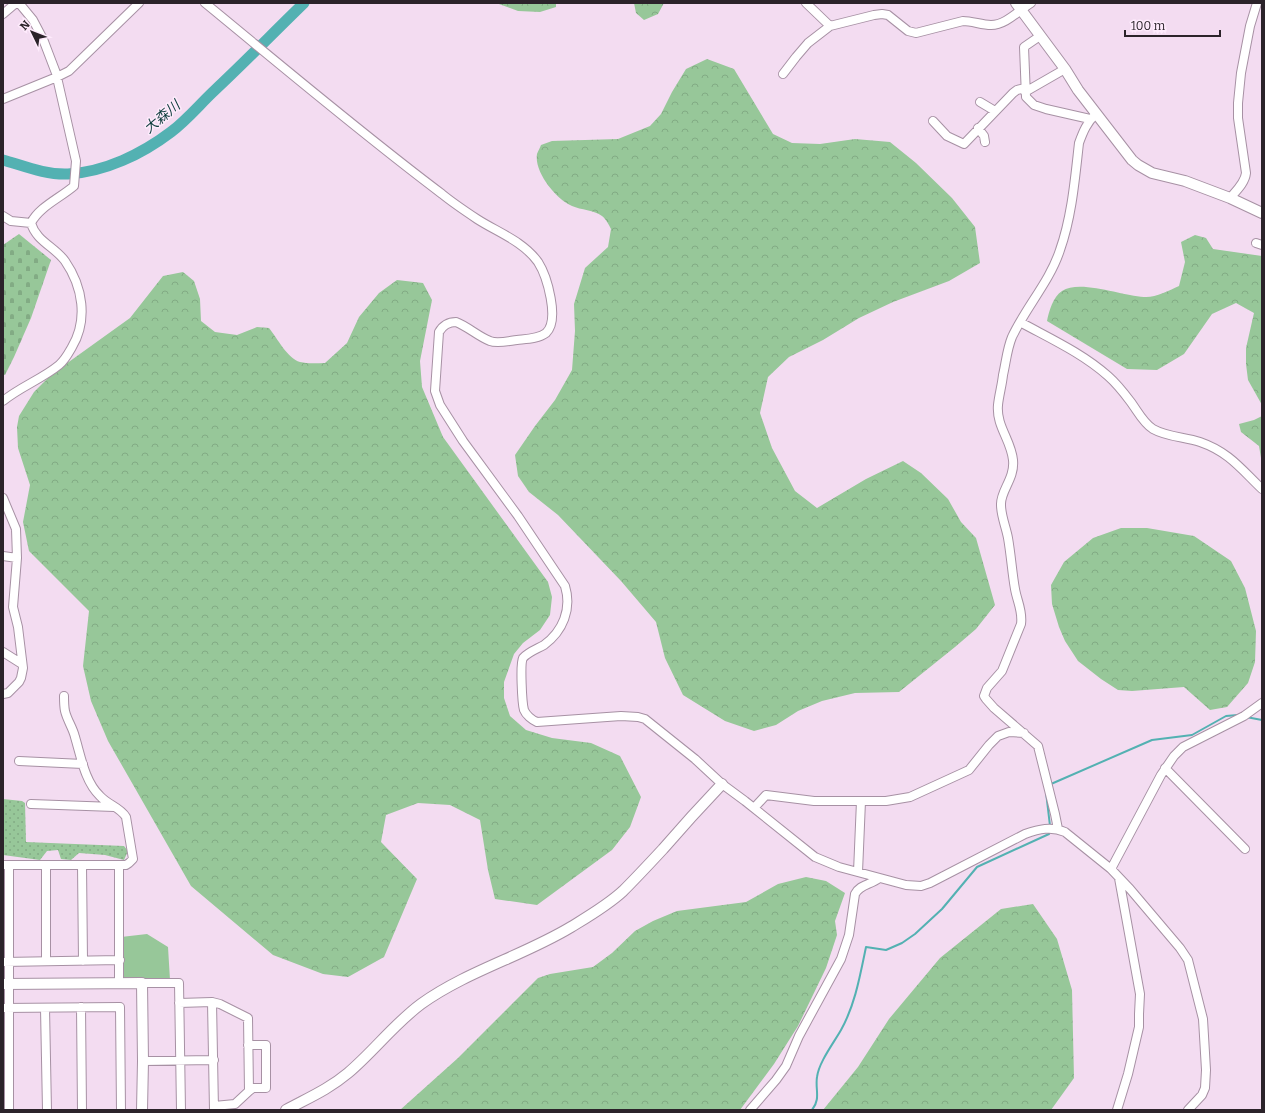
<svg xmlns="http://www.w3.org/2000/svg" width="1265" height="1113" viewBox="0 0 1265 1113" font-family="Bitter,'Noto Sans JP',serif">
<style>
.grass{fill:url(#grass-dots)}
.forest{fill:url(#forest-crowns)}
.cemetery{fill:url(#cemetery-stones)}
.park{fill:#97c799}
.lines{fill:none;stroke-linecap:round;stroke-linejoin:round}
.stream{stroke:#53b1b2;stroke-width:2}
.river{stroke:#53b1b2;stroke-width:11}
.minor-casing{stroke:#a791a4;stroke-width:10}
.tertiary-casing{stroke:#a791a4;stroke-width:12}
.minor{stroke:#fff;stroke-width:8}
.tertiary{stroke:#fff;stroke-width:10}
.labels{text-anchor:middle;dominant-baseline:central;stroke-width:3;stroke-linejoin:round;paint-order:stroke}
.water-label{font-size:14px;font-style:italic;fill:#0f3d3d;stroke:#feebfc}
</style>
<defs>
<pattern id="grass-dots" width="8" height="8" patternUnits="userSpaceOnUse"><rect width="8" height="8" fill="#97c799"/><path d="M2 2h.1M6 6h.1" fill="none" stroke="#82ab84" stroke-width="1.8" stroke-linecap="round"/></pattern>
<pattern id="forest-crowns" width="20" height="18" patternUnits="userSpaceOnUse"><rect width="20" height="18" fill="#97c799"/><path d="M2 6a3 3 0 1 1 6 0M12 15a3 3 0 1 1 6 0" fill="none" stroke="#82ab84"/></pattern>
<pattern id="cemetery-stones" width="16" height="16" patternUnits="userSpaceOnUse"><rect width="16" height="16" fill="#97c799"/><path d="M2 7V4a2 2 0 0 1 4 0v3zM10 15v-3a2 2 0 0 1 4 0v3z" fill="#82ab84"/></pattern>
</defs>
<rect width="100%" height="100%" fill="#f3dcf1"/>
<path class="grass" d="M 3,799 L 22,801 L 25,803 L 26,842 L 124,846 L 128,851 L 124,860 L 105,855 L 79,853 L 71,860 L 61,859 L 58,850 L 47,851 L 40,860 L 3,855 Z"/>
<path class="forest" d="M 496,3 L 556,3 L 556,7 L 540,12 L 518,11 Z
M 634,3 L 664,3 L 658,14 L 644,20 L 636,13 Z
M 707,59 L 734,69 L 773,134 L 792,143 L 820,144 L 855,139 L 890,142 L 916,163 L 952,198 L 975,227 L 980,263 L 949,281 L 893,302 L 859,318 L 823,340 L 789,357 L 768,377 L 760,413 L 772,448 L 795,491 L 817,508 L 866,479 L 903,461 L 921,473 L 948,499 L 961,522 L 976,538 L 995,605 L 976,629 L 955,647 L 899,692 L 855,693 L 822,701 L 798,711 L 776,725 L 754,731 L 725,721 L 683,695 L 665,658 L 656,622 L 621,581 L 558,515 L 529,492 L 518,476 L 515,455 L 535,426 L 555,400 L 572,370 L 575,331 L 574,304 L 585,268 L 608,247 L 611,229 C 609,225 606,219 602,216 C 594,210 581,210 572,206 C 556,199 534,172 537,154 C 538,151 540,148 541,145 L 552,141 L 618,139 L 650,126 L 661,114 L 672,92 L 686,69 Z
M 1195,235 L 1206,238 L 1213,249 L 1262,256 L 1262,405 L 1248,380 L 1246,364 L 1246,348 L 1254,313 L 1236,303 L 1212,314 L 1184,354 L 1157,370 L 1127,369 L 1047,321 C 1049,311 1053,297 1062,291 C 1080,279 1122,296 1144,297 C 1155,298 1168,291 1179,286 L 1185,262 L 1181,242 Z
M 183,272 L 194,281 L 200,299 L 201,321 L 215,332 L 237,335 L 257,327 L 269,328 C 277,338 288,359 300,362 C 308,364 317,363 325,363 L 347,343 L 359,317 L 379,293 L 397,280 L 423,283 L 432,300 L 420,361 L 422,387 L 443,437 L 548,582 L 552,597 L 550,615 L 540,630 L 523,643 L 514,654 L 504,682 L 504,698 L 510,716 L 526,730 L 552,738 L 591,743 L 620,756 L 641,797 L 630,827 L 612,850 L 537,905 L 495,899 L 488,870 L 480,820 L 450,805 L 418,803 L 386,815 L 381,842 L 417,879 L 384,957 L 348,977 L 323,974 L 273,955 L 191,886 L 108,741 L 91,701 L 83,666 L 89,611 L 29,551 L 23,522 L 30,485 L 18,448 L 17,427 L 19,416 L 34,392 L 52,374 L 130,318 L 163,276 Z
M 1262,416 L 1262,457 L 1261,458 L 1259,446 L 1241,432 L 1239,424 L 1254,420 Z
M 1121,528 L 1147,528 L 1194,536 L 1231,561 L 1245,588 L 1256,631 L 1255,662 L 1248,683 L 1227,707 L 1210,710 L 1184,687 L 1132,691 L 1118,690 L 1101,679 L 1078,661 L 1065,641 L 1059,627 L 1052,604 L 1051,585 L 1064,562 L 1093,538 Z
M 806,877 L 826,881 L 845,893 L 835,921 L 837,935 L 826,968 L 798,1026 L 774,1064 L 740,1110 L 400,1110 L 458,1058 L 538,978 L 550,974 L 593,967 L 612,953 L 635,931 L 653,921 L 677,911 L 746,902 L 778,884 Z
M 1033,904 L 1057,939 L 1072,990 L 1074,1078 L 1051,1110 L 823,1110 L 858,1067 L 889,1019 L 940,958 L 1001,909 Z"/>
<path class="cemetery" d="M 19,234 L 51,260 L 31,318 L 14,357 L 5,375 L 3,374 L 3,245 Z"/>
<path class="park" d="M 147,934 L 168,947 L 170,980 L 121,982 L 121,937 Z
M 3,1076 L 8,1076 L 8,1110 L 3,1110 Z"/>
<g class="lines">
<path class="stream" d="M 1246,717 L 1262,720
M 1051,784 L 1152,740 L 1192,735 L 1226,716 L 1238,715
M 1046,792 L 1050,826
M 812,1110 C 821,1099 815,1089 817,1077 C 819,1062 833,1044 841,1030 C 855,1005 860,976 866,947 L 886,950 L 902,943 L 915,934 L 942,909 L 977,867 L 1049,834 L 1050,830"/>
<path class="river" d="M 3,160 C 24,166 46,175 68,174 C 105,172 142,154 171,132 C 187,120 200,104 215,90 C 245,62 274,32 304,3"/>
<g class="minor-casing">
<path id="minor" d="M 205,3 C 283,67 361,133 442,194 C 453,203 465,211 477,219 C 497,232 523,241 538,262 C 547,276 560,320 546,333 C 538,339 526,339 517,340 C 509,341 497,344 490,341 C 479,337 467,326 456,322 C 448,322 443,325 439,332 L 435,391 L 440,405 L 463,441 L 518,516 L 565,586 C 572,609 563,631 544,645 C 537,649 528,652 523,658 C 520,663 522,703 524,710 C 526,715 532,720 537,722 L 621,716 L 638,717 L 645,719 L 695,759 L 722,784 L 745,801 L 815,857 L 839,867 L 906,885 L 921,886 L 930,883 L 1025,834 C 1039,829 1051,826 1065,832 L 1111,869 L 1130,889 L 1180,948 L 1188,960 L 1203,1019 L 1206,1070 L 1205,1088 L 1202,1095 L 1188,1110
M 806,3 L 830,26
M 3,14 L 16,3
M 1040,36 L 1024,47 L 1026,97 L 1034,105 L 1046,109 L 1090,119
M 783,74 L 796,57 L 808,43 L 830,26 L 874,15 L 882,14 L 888,15 L 908,31 L 916,33 L 963,21 C 972,21 982,25 991,25 C 1006,25 1019,10 1031,3
M 1025,92 L 1065,69
M 3,99 L 57,77 L 69,71 L 139,3
M 980,102 L 995,111
M 933,121 L 947,136 L 964,144 L 1013,93 L 1017,90 L 1025,88
M 978,128 L 984,136 L 985,142
M 1230,198 C 1236,191 1245,183 1246,173 L 1238,118 L 1238,103 L 1241,73 L 1250,26 L 1257,3
M 3,216 L 11,221 L 31,223
M 1256,243 L 1262,245
M 1020,322 C 1051,339 1082,353 1108,376 C 1116,383 1124,393 1130,401 C 1137,410 1143,423 1153,429 C 1167,437 1185,437 1200,442 C 1229,452 1241,469 1262,489
M 3,401 C 20,387 42,379 59,365 C 65,360 68,354 72,347 C 88,320 83,287 65,261 C 55,247 36,241 31,223 C 39,207 60,198 74,186 L 76,161 L 56,73 L 43,39 L 33,20 L 19,3
M 3,498 L 16,529 L 17,558 L 13,607 L 18,627 L 23,668 L 21,678 L 19,682 L 8,693 L 3,694
M 3,556 L 17,558
M 3,652 L 22,664
M 19,761 L 83,764
M 1165,768 L 1245,849
M 31,804 L 114,807
M 754,808 L 766,795 L 814,801 L 886,801 L 910,797 L 969,770 L 989,745 L 998,736 L 1009,732 L 1024,733
M 1058,829 L 1055,814 L 1038,746 L 994,708 L 986,699 L 984,696 L 987,688 L 1002,671 L 1021,624 C 1023,611 1017,601 1015,589 C 1012,572 1011,555 1008,538 C 1006,527 1001,516 1001,505 C 1000,491 1015,479 1013,460 C 1011,440 996,426 998,405 C 999,395 1002,385 1003,375 C 1006,362 1007,349 1012,337 C 1026,307 1050,281 1060,250 C 1072,216 1075,178 1079,143 C 1083,132 1087,122 1096,114
M 3,865 L 126,865 L 129,863 L 133,859 L 126,817 C 120,807 108,805 100,796 C 85,782 81,757 75,737 C 73,728 67,720 65,711 C 64,706 64,701 64,696
M 9,865 L 9,1110
M 46,865 L 46,961
M 82,865 L 83,961
M 1111,869 L 1161,775 L 1174,756 L 1183,747 L 1244,716 L 1262,703
M 858,872 L 861,801
M 3,962 L 120,960
M 119,983 L 119,865
M 142,983 L 179,983 L 181,1110
M 212,1002 L 214,1110
M 179,1003 L 212,1002 L 220,1004 L 248,1018 L 249,1091 L 235,1104 L 214,1106
M 81,1007 L 82,1110
M 3,1008 L 120,1007 L 121,1110
M 45,1008 L 47,1110
M 248,1045 L 266,1045 L 266,1088 L 253,1088 L 249,1091
M 143,1061 L 214,1060
M 750,1110 L 776,1080 L 786,1066 L 799,1036 L 841,959 L 849,935 L 855,894 C 860,884 871,885 879,878
M 1117,1110 L 1128,1074 L 1139,1027 L 1139,1014 L 1140,994 L 1119,878"/>
</g>
<g class="tertiary-casing">
<path id="tertiary" d="M 1016,3 L 1065,69 L 1078,90 L 1132,160 L 1138,165 L 1152,173 L 1185,181 L 1230,198 L 1262,213
M 3,984 L 142,983 L 143,1061 L 142,1110
M 286,1110 C 308,1098 329,1089 348,1073 C 374,1051 394,1024 421,1004 C 467,971 523,956 571,927 C 589,916 608,905 623,891 C 637,877 650,863 663,849 C 682,827 702,805 722,784"/>
</g>
<use href="#minor" class="minor"/>
<use href="#tertiary" class="tertiary"/>
</g>
<g class="labels">
<g class="water-label">
<text transform="translate(162 117) rotate(-40)">大森川</text>
</g>
</g>
<rect width="1265" height="1113" fill="none" stroke="#2b232a" stroke-width="8"/>
<g transform="translate(32 32) rotate(313)" stroke="#feebfc" stroke-width="3" paint-order="stroke">
<path d="M0-3L7 15L0 10L-7 15Z" fill="#2b232a"/>
<text y="-6" font-size="11" font-weight="bold" text-anchor="middle" fill="#2b232a">N</text>
</g>
<path d="M1125 30v6h95v-6" fill="none" stroke="#2b232a" stroke-width="2"/>
<text x="1131" y="30" font-size="12" fill="#2b232a" stroke="#feebfc" stroke-width="3" paint-order="stroke">100 m</text>
</svg>
